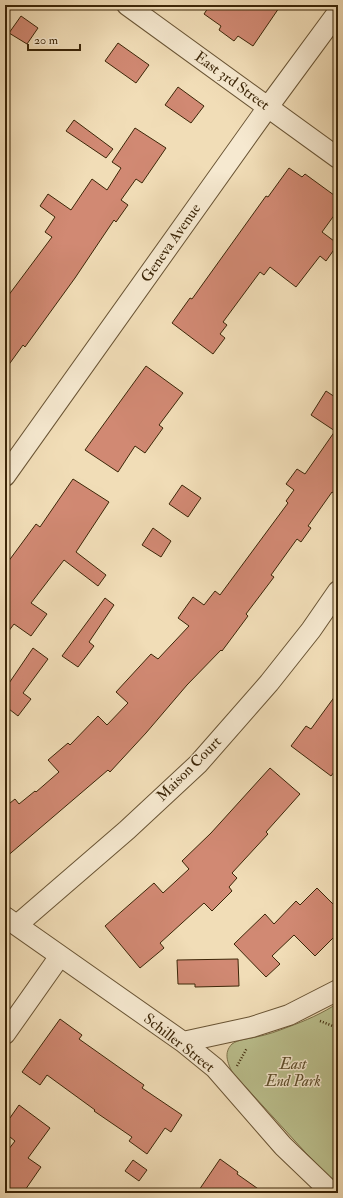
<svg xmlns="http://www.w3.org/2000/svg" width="343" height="1198" viewBox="0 0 343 1198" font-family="'IM FELL Double Pica',serif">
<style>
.green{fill:#bbc08e;stroke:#7c734b}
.building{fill:#d18973;stroke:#3c2608}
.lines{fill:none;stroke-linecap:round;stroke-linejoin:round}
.street-casing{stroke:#695434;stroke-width:22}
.path{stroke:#3c2608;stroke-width:2.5;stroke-dasharray:1 2;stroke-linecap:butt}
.street{stroke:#f6e9d0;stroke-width:20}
.labels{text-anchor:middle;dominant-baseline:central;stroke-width:3;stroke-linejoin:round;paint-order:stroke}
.street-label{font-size:15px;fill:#3c2608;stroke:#f6e9d0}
.park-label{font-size:15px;font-style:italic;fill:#5c4c2a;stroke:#f6e9d0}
</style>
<rect width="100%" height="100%" fill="#f1ddb7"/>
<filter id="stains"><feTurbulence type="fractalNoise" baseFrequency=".005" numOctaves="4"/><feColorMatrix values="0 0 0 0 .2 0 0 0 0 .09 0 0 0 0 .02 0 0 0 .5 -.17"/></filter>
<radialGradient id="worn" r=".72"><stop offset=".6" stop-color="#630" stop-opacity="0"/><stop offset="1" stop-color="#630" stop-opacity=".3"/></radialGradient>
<path class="green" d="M 338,1003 L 338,1185 L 305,1152 L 232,1072 C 228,1063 223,1053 232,1044 C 239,1039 248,1039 256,1037 C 267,1035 278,1031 288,1027 C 305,1021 323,1013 338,1003 Z"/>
<path class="building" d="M 210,5 L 281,5 L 253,46 L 238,36 L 234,41 L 219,30 L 221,26 L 204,14 Z
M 21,16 L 38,28 L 27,44 L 9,33 Z
M 118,43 L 149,65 L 136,83 L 105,61 Z
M 178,87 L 204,106 L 191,123 L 165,105 Z
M 74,120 L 113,149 L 106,158 L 66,131 Z
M 135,128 L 166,148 L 142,183 L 136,179 L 121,200 L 128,205 L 116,222 L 114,220 L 75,278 L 25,347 L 23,345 L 5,370 L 5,300 L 52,237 L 45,232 L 55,217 L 40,206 L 48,194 L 71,210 L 92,179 L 107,190 L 121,168 L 112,162 Z
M 289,168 L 302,177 L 305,174 L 338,198 L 338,210 L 322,232 L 338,244 L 326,261 L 320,256 L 296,287 L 270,267 L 264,275 L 260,272 L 223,322 L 227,325 L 220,334 L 225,338 L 213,354 L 172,323 L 190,298 L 192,299 L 266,196 L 268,197 Z
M 146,366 L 183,393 L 159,425 L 163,428 L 145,453 L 135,446 L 118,472 L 85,450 Z
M 326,391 L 338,399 L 338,496 L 332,492 L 308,526 L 311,528 L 301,542 L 297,539 L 271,575 L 274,577 L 246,614 L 248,616 L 222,651 L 221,650 L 187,685 L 146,733 L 110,772 L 108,770 L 5,858 L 5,807 L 15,799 L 19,804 L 35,791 L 36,792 L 59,772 L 48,760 L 68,743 L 70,745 L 98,716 L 107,725 L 128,703 L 116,692 L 151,654 L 158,659 L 189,626 L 178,618 L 193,597 L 204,605 L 215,591 L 220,595 L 288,503 L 286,501 L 294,490 L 286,484 L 297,469 L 305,474 L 335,431 L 311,415 Z
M 73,479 L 109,502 L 76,552 L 106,575 L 98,586 L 64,560 L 31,603 L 47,614 L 31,636 L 14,624 L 5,636 L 5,566 L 36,524 L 40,527 Z
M 182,485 L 201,498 L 188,517 L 169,504 Z
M 153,528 L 171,541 L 161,557 L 142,545 Z
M 105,598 L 114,605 L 89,642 L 94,646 L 78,667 L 62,656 Z
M 33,648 L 48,659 L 23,693 L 31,699 L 18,716 L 5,706 L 5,689 Z
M 338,692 L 338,767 L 331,776 L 291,746 L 306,726 L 311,729 Z
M 270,768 L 300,794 L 266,832 L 268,834 L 232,873 L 237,878 L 229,887 L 232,891 L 212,911 L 204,903 L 160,943 L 164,948 L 140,968 L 105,926 L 154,883 L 163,893 L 189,869 L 182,861 L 211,833 Z
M 317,888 L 338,909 L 338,933 L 315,956 L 294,935 L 272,956 L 280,964 L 266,977 L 234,944 L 265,914 L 274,924 L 296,901 L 300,905 Z
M 238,959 L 239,986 L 195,987 L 195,984 L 178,984 L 177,960 Z
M 60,1019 L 82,1035 L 79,1039 L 144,1085 L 142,1088 L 182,1115 L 171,1132 L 165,1128 L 147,1154 L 129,1141 L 132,1137 L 94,1111 L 95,1110 L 47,1075 L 40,1085 L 22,1072 Z
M 19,1105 L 50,1128 L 28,1158 L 41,1167 L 23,1193 L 5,1193 L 5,1154 L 15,1141 L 5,1133 L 5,1125 Z
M 220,1159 L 238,1172 L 237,1174 L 264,1193 L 197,1193 Z
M 133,1160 L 147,1170 L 139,1181 L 125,1171 Z"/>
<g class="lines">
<g class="street-casing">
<path id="street" d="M 127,5 L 338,158
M 5,476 L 268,107 L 338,12
M 5,917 L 183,1042 L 215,1068 L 283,1146 L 332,1193
M 17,925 L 127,830 L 198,764 L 269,683 L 311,630 L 338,591
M 5,1034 L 60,956
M 183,1042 L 252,1027 L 289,1015 L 338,990"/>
</g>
<path class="path" d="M 320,1021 L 338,1028
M 237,1066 L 247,1048"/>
<use href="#street" class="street"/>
</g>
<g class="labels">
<g class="street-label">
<text transform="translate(232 81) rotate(36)">East 3rd Street</text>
<text transform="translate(171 243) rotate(-55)">Geneva Avenue</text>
<text transform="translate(189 769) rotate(-45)">Maison Court</text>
<text transform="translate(179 1043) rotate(38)">Schiller Street</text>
</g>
<g class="park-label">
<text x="293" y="1064">East<tspan x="293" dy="17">End Park</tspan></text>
</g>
</g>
<rect width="343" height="1198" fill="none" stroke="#f1ddb7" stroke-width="20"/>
<rect x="6" y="6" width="331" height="1186" fill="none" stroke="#3c2608" stroke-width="2"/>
<rect x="10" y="10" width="323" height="1178" fill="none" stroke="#3c2608"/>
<path d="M28 44v6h52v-6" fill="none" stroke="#3c2608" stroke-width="2"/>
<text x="34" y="44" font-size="12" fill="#3c2608" stroke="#f6e9d0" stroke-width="3" paint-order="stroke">20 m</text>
<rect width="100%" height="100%" filter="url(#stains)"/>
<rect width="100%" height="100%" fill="url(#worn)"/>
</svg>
